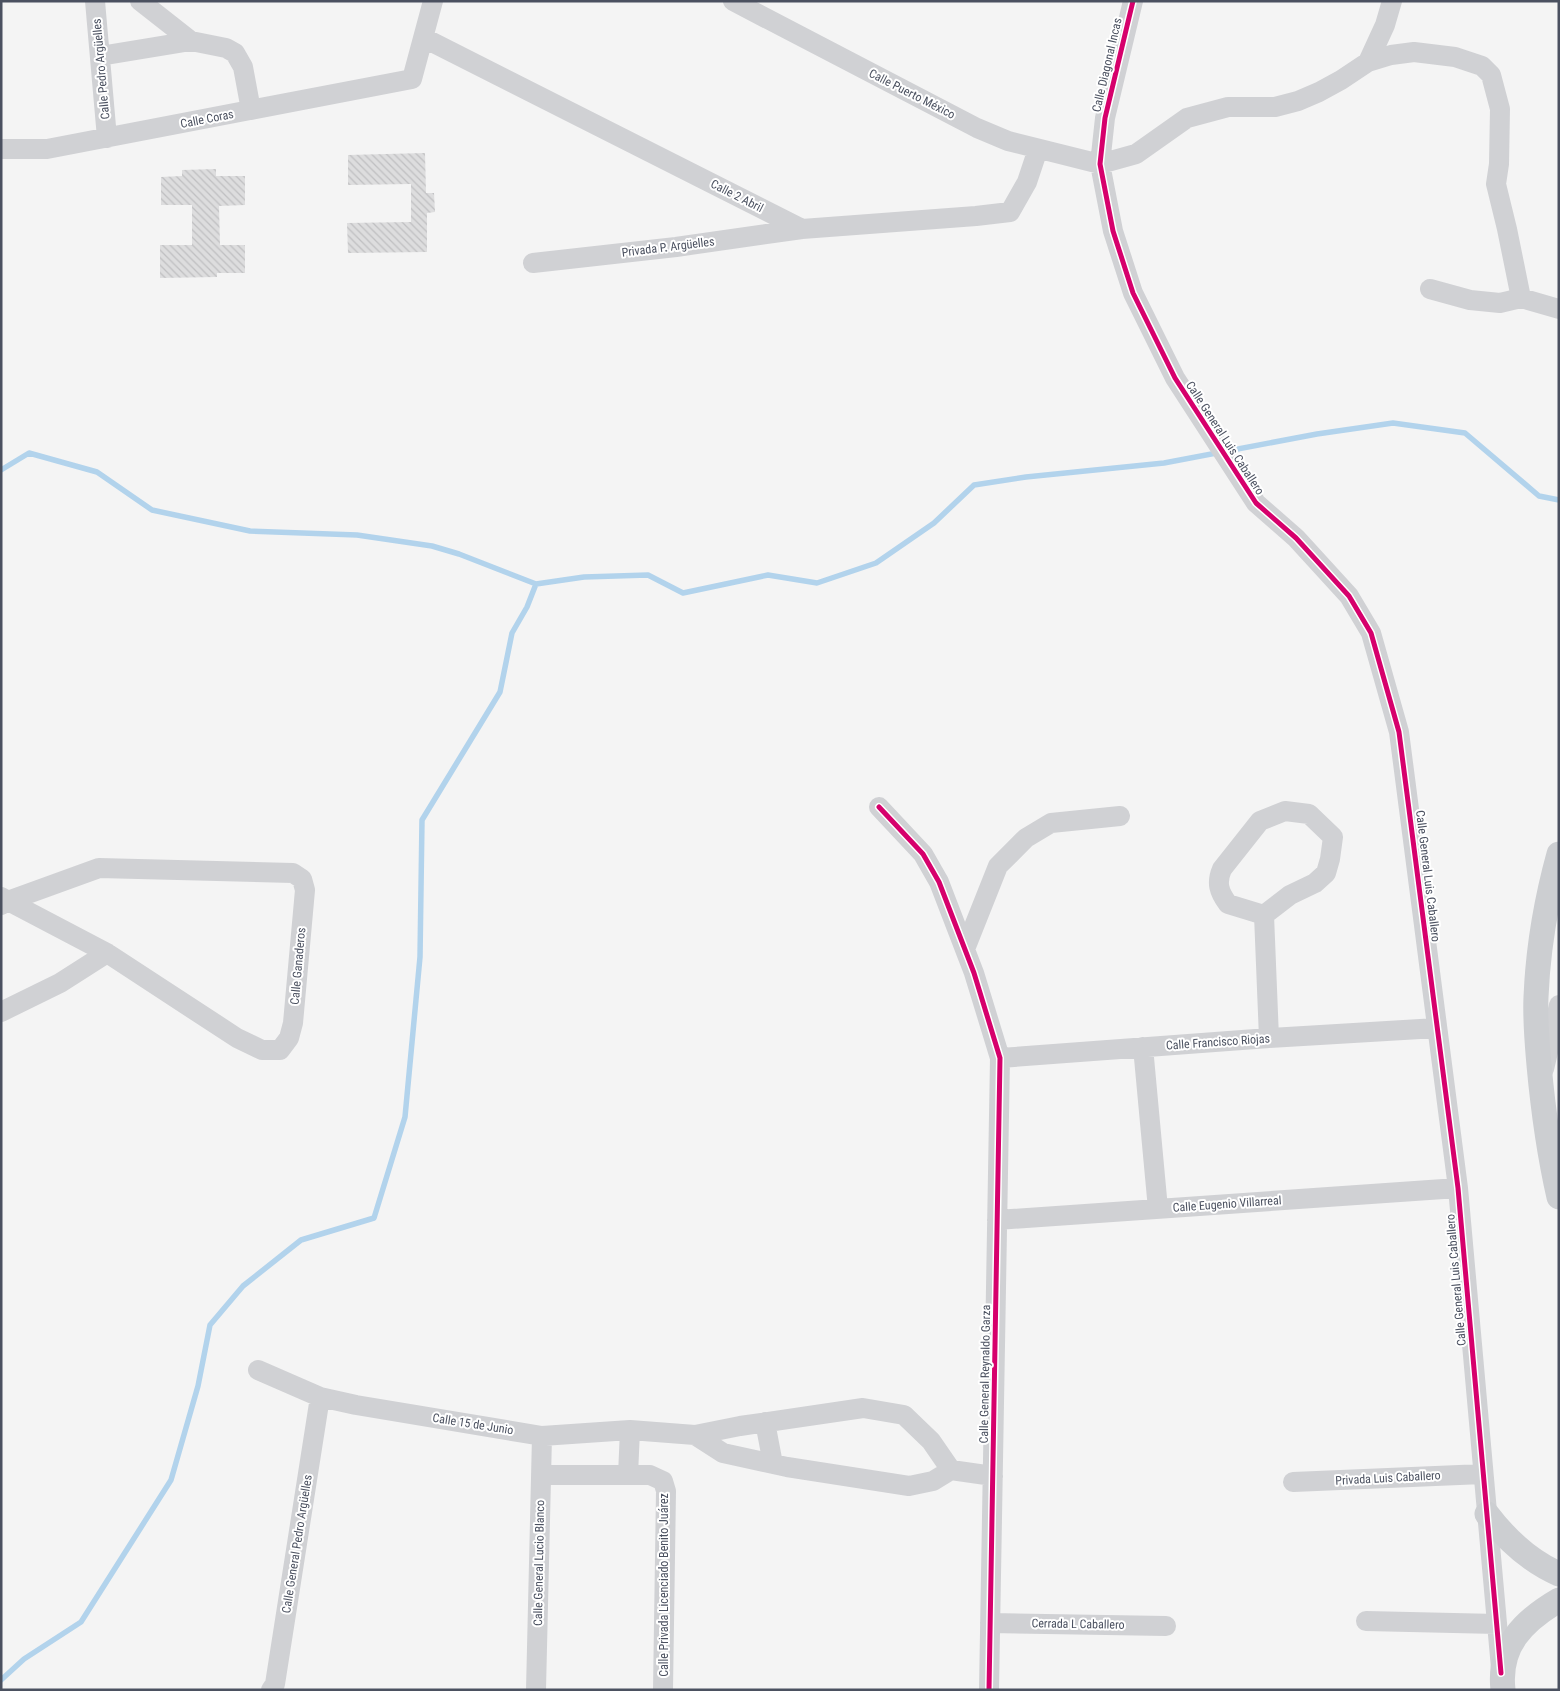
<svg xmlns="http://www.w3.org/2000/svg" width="1560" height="1691" viewBox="0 0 1560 1691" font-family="'Roboto Condensed',sans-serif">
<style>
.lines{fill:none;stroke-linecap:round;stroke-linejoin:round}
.stream{stroke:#b2d3ec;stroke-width:5.5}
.building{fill:url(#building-back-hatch)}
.minor{stroke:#d0d1d4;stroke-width:20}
.major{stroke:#ccced1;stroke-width:25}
.cycleway-casing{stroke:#fff;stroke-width:8}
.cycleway{stroke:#d6006c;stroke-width:5}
.labels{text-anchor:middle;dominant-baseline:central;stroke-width:4;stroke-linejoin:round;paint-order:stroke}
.street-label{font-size:12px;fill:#4b5160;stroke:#fff}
</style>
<defs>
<pattern id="building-back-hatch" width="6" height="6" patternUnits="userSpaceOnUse" patternTransform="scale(1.25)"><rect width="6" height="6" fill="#ddddde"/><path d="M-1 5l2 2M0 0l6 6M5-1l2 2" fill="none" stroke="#bfbfc1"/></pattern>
</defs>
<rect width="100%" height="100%" fill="#f4f4f4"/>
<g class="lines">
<path class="stream" d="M 1,470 L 29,453 L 97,472 L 152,510 L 250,531 L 357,535 L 432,546 L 459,554 L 536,584
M 1,1680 L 24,1659 L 81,1622 L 171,1480 L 198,1386 L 210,1325 L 243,1286 L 301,1240 L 374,1218 L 405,1117 L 420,957 L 422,820 L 500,692 L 512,633 L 527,607 L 536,584 L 584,577 L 648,575 L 683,593 L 768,575 L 817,583 L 876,563 L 934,523 L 974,485 L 1026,477 L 1164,463 L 1317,434 L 1393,423 L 1465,433 L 1539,496 L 1559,500"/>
</g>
<path class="building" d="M 425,153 L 426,193 L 434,193 L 435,212 L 427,213 L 427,252 L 348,253 L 347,223 L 411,222 L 411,184 L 348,185 L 348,155 Z
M 216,169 L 216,176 L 245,176 L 245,205 L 219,206 L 220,245 L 245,245 L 245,273 L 217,273 L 217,277 L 160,278 L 160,245 L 192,245 L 192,205 L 161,205 L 161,177 L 182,176 L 182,170 Z"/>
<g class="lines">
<path class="minor" d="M 95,1 L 107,138
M 140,1 L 191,41
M 733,1 L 977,128 L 1008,141 L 1100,164 L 1136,154 L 1187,118 L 1228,107 L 1275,107 L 1298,101 L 1319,92 L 1341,80 L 1368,62 L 1385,25 L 1392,1
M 1133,1 L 1105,118 L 1100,164 L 1113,231 L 1133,293 L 1175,378 L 1256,503 L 1296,538 L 1349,596 L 1371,633 L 1399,732 L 1458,1188 L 1501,1668
M 424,38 L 802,229
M 100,56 L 191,41 L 226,48 L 235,53 L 243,67 L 251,110
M 1368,62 L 1391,55 L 1414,52 L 1455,57 L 1482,66 L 1491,75 L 1500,109 L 1499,164 L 1496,184 L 1507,229 L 1521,298
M 1,149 L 47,149 L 412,79 L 433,1
M 533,263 L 676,247 L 802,229 L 976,216 L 1010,212 L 1027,182 L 1038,149
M 1430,289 L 1470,300 L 1500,303 L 1521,298 L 1559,309
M 879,807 L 923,854 L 939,882 L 974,973 L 1000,1058 L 989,1690
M 1,897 L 8,901 L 107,953 L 237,1038 L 262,1050 L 280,1050 L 289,1038 L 293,1023 L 305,890 L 302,879 L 293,873 L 99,868 L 8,901 L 1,905
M 1264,915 L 1228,904 C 1219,892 1216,883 1222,869 L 1260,821 L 1285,811 L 1309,814 L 1333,837 L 1330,859 L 1326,873 L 1315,883 L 1290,895 L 1264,915 L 1269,1038
M 965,949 L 998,866 L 1026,838 L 1051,823 L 1120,816
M 1,1012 L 60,983 L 107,953
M 1143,1047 L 1158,1209
M 1000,1058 L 1269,1038 L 1437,1028
M 1544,1069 L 1559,1005
M 997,1220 L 1458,1188
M 258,1370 L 320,1397 L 356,1405 L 542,1436 L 630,1430 L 695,1435 L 723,1453 L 787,1467 L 909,1486 L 933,1481 L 951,1470 L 993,1476
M 765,1422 L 773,1464
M 695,1435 L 740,1426 L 863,1408 L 904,1415 L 931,1441 L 951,1470
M 541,1475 L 650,1475 L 663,1481 L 666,1491 L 663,1690
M 628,1475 L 630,1430
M 1293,1482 L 1483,1474
M 1366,1621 L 1497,1624
M 990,1623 L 1166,1626
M 271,1690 L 275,1684 L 320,1397
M 536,1690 L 542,1436"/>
<path class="major" d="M 1559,854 C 1546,901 1538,948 1536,997 C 1535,1019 1537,1043 1539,1065 C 1543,1109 1549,1153 1559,1197
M 1487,1514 C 1506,1539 1529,1561 1559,1574
M 1503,1690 C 1498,1646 1523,1621 1559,1600"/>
<g class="cycleway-casing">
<path id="cycleway" d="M 1133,1 L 1105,118 L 1100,164 L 1113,231 L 1133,293 L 1175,378 L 1256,503 L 1296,538 L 1349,596 L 1371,633 L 1399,732 L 1458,1188 L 1501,1673
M 879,807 L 923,854 L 939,882 L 974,973 L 1000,1058 L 989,1690"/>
</g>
<use href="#cycleway" class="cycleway"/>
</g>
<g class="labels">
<g class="street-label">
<text transform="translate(1107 65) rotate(-77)">Calle Diagonal Incas</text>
<text transform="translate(101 69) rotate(-95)">Calle Pedro Argüelles</text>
<text transform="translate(912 94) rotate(27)">Calle Puerto México</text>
<text transform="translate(207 119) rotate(-11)">Calle Coras</text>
<text transform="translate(737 196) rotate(27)">Calle 2 Abril</text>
<text transform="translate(668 247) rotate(-7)">Privada P. Argüelles</text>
<text transform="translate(1225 438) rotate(57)">Calle General Luis Caballero</text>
<text transform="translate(1428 876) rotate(83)">Calle General Luis Caballero</text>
<text transform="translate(298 966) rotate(-85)">Calle Ganaderos</text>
<text transform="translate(1218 1042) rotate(-4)">Calle Francisco Riojas</text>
<text transform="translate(1227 1204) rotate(-4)">Calle Eugenio Villarreal</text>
<text transform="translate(1456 1280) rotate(-95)">Calle General Luis Caballero</text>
<text transform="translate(985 1374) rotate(-89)">Calle General Reynaldo Garza</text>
<text transform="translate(473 1424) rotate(9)">Calle 15 de Junio</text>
<text transform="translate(1388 1478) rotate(-3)">Privada Luis Caballero</text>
<text transform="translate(297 1544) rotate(-81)">Calle General Pedro Argüelles</text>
<text transform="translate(539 1563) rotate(-89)">Calle General Lucio Blanco</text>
<text transform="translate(664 1585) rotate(-90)">Calle Privada Licenciado Benito Juárez</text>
<text transform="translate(1078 1624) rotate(1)">Cerrada L Caballero</text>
</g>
</g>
<rect width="1560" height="1691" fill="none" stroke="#4b5160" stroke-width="5"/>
</svg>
